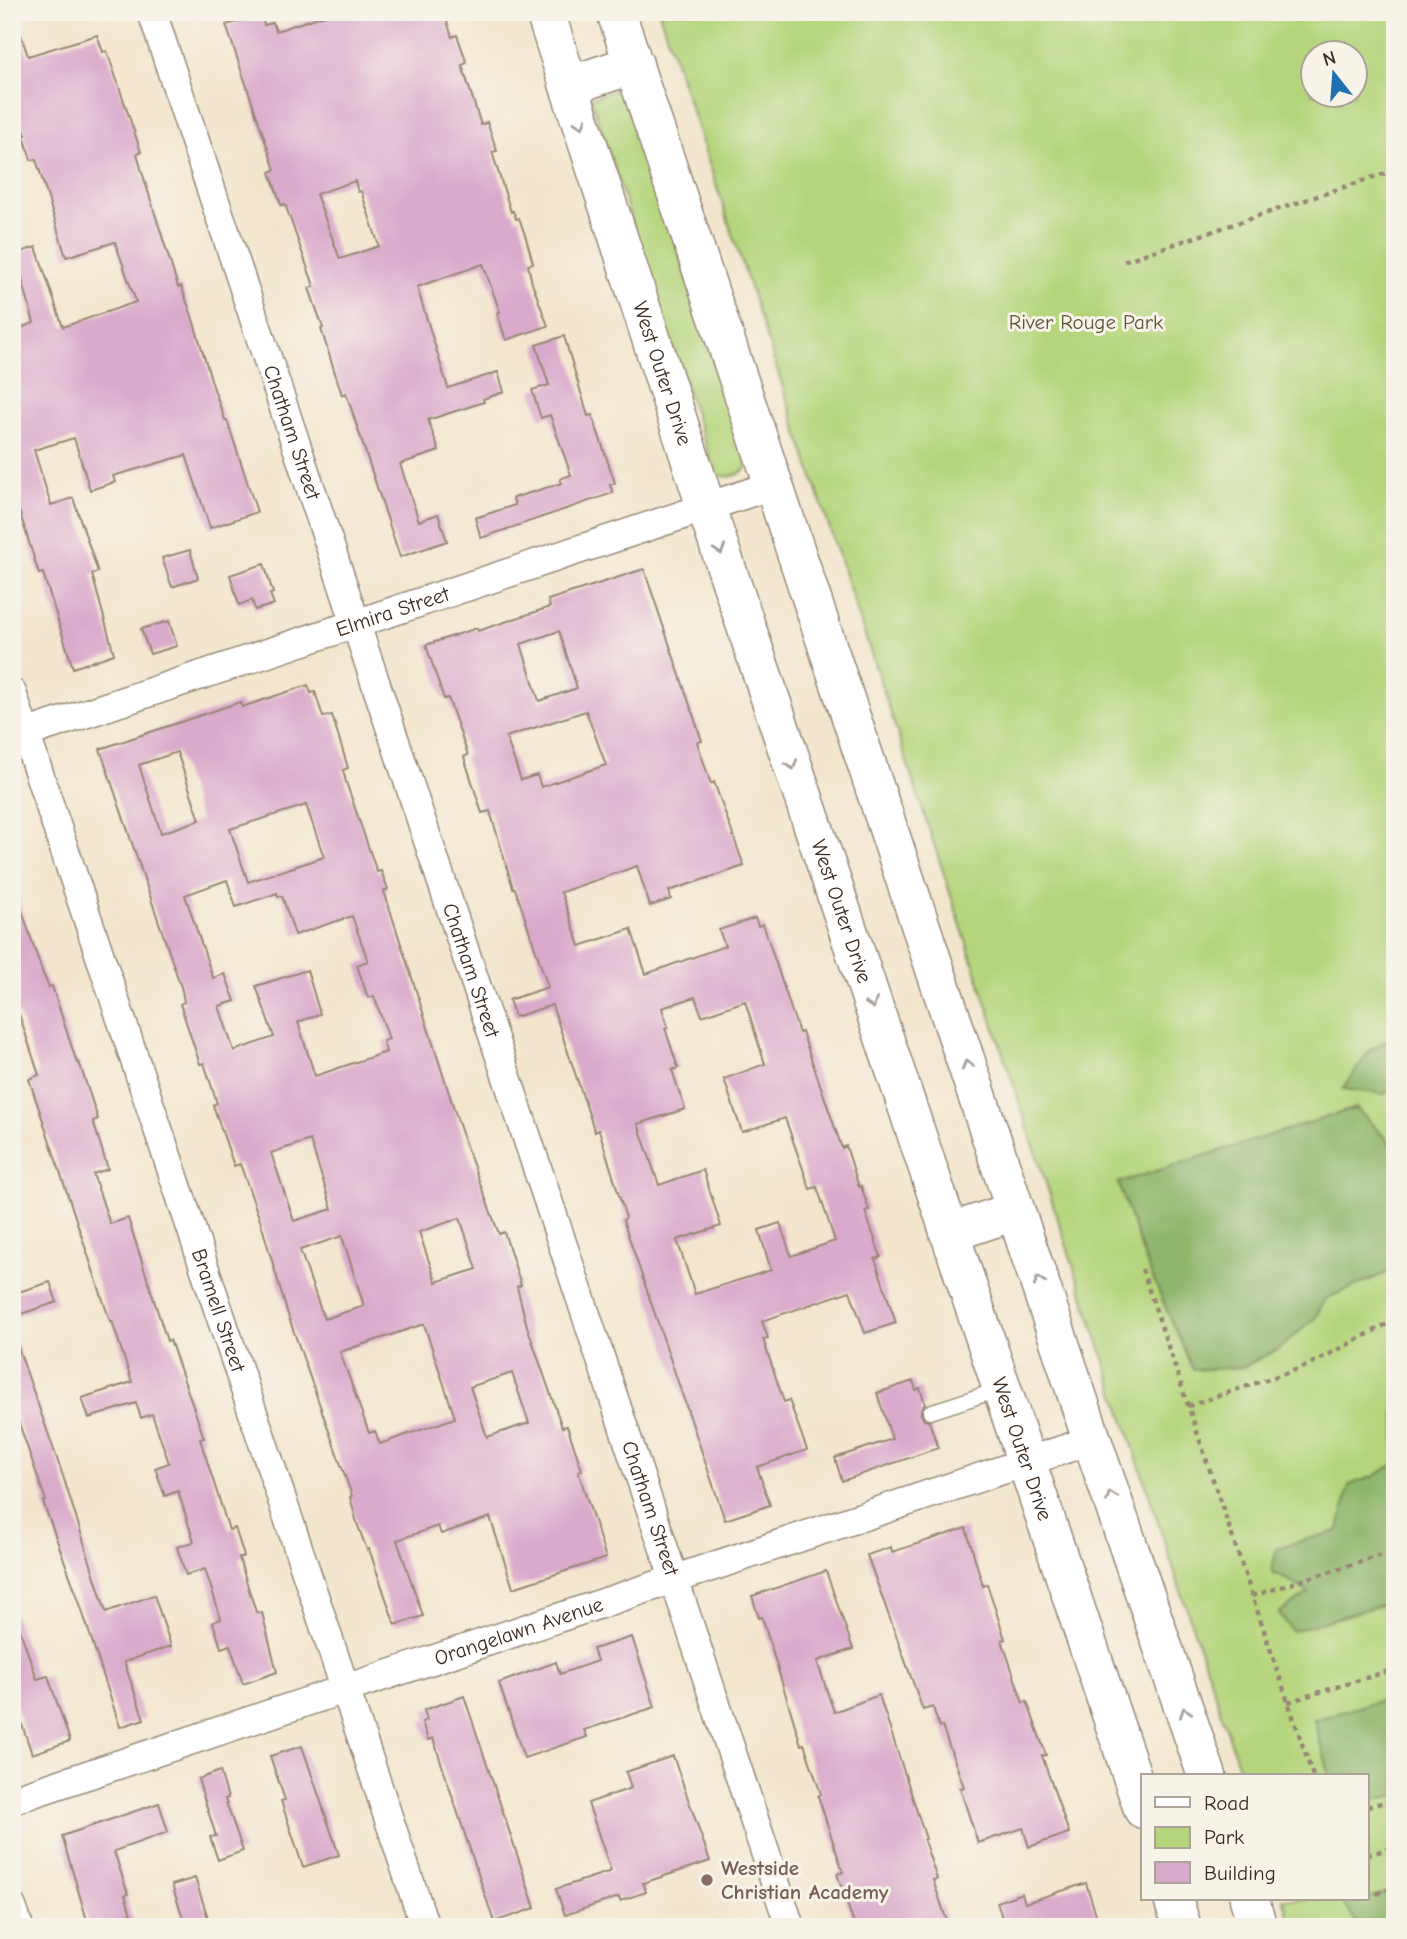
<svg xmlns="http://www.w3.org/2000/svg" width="1407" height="1939" viewBox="0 0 1407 1939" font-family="'Comic Neue',sans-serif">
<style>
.green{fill:#b4d57c;stroke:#78804d;stroke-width:2;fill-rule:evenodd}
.forest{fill:#8fb66c;stroke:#657045;stroke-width:2}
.building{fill:#daaacc;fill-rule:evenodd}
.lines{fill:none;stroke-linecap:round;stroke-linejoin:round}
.service-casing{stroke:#978876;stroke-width:17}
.minor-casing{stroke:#978876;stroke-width:31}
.secondary-casing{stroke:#978876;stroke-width:41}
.path{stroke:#978876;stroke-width:4.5;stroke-dasharray:5 5;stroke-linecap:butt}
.service{stroke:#fff;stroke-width:14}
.minor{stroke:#fff;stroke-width:28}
.secondary{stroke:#fff;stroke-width:38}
.oneway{stroke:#a79f9a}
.education-dot{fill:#8d6e63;stroke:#f7f3e8;stroke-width:2.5}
.labels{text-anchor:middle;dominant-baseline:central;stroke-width:6;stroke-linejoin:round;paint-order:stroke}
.park-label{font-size:21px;fill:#595536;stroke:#f7f3e8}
.street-label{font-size:21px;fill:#3b2a1e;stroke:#f7f3e8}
.education-label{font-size:21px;font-weight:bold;fill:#785e54;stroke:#f7f3e8;text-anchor:start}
</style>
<rect width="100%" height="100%" fill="#f7f3e8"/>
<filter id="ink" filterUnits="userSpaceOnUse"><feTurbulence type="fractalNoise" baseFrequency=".0143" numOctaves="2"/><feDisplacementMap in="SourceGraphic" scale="14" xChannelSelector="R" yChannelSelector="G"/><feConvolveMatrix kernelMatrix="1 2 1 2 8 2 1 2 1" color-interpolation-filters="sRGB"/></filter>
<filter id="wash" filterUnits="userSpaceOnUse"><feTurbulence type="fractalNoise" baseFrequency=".00686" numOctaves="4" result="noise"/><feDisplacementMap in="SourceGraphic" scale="28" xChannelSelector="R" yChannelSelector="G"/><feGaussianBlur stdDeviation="1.57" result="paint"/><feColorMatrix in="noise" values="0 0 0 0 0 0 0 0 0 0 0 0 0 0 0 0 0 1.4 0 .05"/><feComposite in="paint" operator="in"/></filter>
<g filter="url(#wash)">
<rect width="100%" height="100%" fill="#f3e6cf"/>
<path class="green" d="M 659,12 L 1395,12 L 1395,1927 L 1292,1927 L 1283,1899 L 1367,1899 L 1367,1776 L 1242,1776 ZM 1312,52 L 1354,52 L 1354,94 L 1312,94 Z
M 620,88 L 626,90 L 748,466 C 739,477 728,479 715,474 L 591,98 Z"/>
<path class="forest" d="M 1395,1036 L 1395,1089 L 1383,1094 L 1343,1089 L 1370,1050 Z
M 1356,1108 L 1395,1148 L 1395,1269 L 1325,1299 L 1315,1318 L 1279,1349 L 1243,1367 L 1193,1370 L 1146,1262 L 1118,1183 Z
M 1395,1464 L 1395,1601 L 1292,1631 L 1279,1613 L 1309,1593 L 1288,1580 L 1272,1573 L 1276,1549 C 1297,1540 1318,1538 1339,1530 L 1349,1485 L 1372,1477 Z
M 1395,1696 L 1395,1795 L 1367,1802 L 1367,1776 L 1330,1776 L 1314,1720 Z
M 1395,1890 L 1395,1926 L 1360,1927 L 1344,1904 Z"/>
<g id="blocks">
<path class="building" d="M 334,12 L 444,12 L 452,37 L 457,35 L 467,63 L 462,65 L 481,125 L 487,122 L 497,151 L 492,152 L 511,212 L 513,211 L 516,219 L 519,218 L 526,238 L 533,263 L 528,265 L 532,283 L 548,326 L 506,340 L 497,313 L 500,312 L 483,264 L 417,287 L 448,388 L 498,372 L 504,392 L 483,399 L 484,402 L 428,420 L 439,451 L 400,464 L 419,521 L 438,514 L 447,541 L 400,557 L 346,393 L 342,395 L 321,329 L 323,328 L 309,288 L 314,286 L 285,204 L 281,205 L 270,172 L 275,170 L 226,25 L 261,15 L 264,25 L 273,23 L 276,31 ZM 355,181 L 358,192 L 361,191 L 379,246 L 340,259 L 316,194 Z
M 16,20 L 28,56 L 97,35 L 103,52 L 107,51 L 141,152 L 137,153 L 142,172 L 178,287 L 181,286 L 192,316 L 213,386 L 225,420 L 227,420 L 257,512 L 210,528 L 186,455 L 113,476 L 115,482 L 90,490 L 74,438 L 34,450 L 51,505 L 73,498 L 98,572 L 92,574 L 114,654 L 73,668 L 43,573 L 39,574 L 12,488 L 12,331 L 34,323 L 15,254 L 36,247 L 63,327 L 136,302 L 115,242 L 66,257 L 36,159 L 31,160 L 24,136 L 26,135 L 12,98 L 12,21 Z
M 564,336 L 588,416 L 592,415 L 615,483 L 610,485 L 613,493 L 481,538 L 475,518 L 515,505 L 513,498 L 562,483 L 560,479 L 571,475 L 550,415 L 541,418 L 532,390 L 549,385 L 536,345 Z
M 190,550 L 198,578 L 172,587 L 162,558 Z
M 264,564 L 273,593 L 270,594 L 274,604 L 255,610 L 252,600 L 239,605 L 230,575 Z
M 644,569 L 702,741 L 697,742 L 711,784 L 714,782 L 744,866 L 669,891 L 671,899 L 650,906 L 637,866 L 561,892 L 580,946 L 631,929 L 646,974 L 725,946 L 719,930 L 755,918 L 758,926 L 763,924 L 799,1033 L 802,1032 L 842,1148 L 846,1146 L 859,1187 L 861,1186 L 869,1210 L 865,1211 L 881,1257 L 875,1259 L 896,1323 L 865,1333 L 850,1291 L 762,1321 L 768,1338 L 763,1339 L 784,1402 L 789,1400 L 807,1450 L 757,1467 L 770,1505 L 725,1520 L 623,1220 L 626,1218 L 599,1130 L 595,1132 L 552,1005 L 515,1017 L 509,1000 L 548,987 L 515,888 L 513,888 L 490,811 L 482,813 L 464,757 L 468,755 L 448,698 L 444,699 L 426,645 L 477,628 L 478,631 L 550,607 L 548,600 ZM 559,631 L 577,688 L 539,701 L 521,644 ZM 586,711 L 606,765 L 541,787 L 537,775 L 521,780 L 506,737 ZM 695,997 L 702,1016 L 745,1001 L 765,1064 L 724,1079 L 742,1132 L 785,1118 L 810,1189 L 817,1187 L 835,1241 L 791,1256 L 780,1223 L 759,1230 L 771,1270 L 695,1294 L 677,1240 L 721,1226 L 703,1170 L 659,1185 L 638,1124 L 685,1109 L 672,1070 L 678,1068 L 665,1028 L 668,1027 L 662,1008 Z
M 169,621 L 177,646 L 150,654 L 141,629 Z
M 308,685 L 311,693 L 315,692 L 323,717 L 332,715 L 348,768 L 343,770 L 346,782 L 377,872 L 381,871 L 388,889 L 384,891 L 465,1143 L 499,1234 L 504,1232 L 521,1285 L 517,1287 L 527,1326 L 562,1427 L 567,1426 L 582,1470 L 578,1471 L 606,1558 L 513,1588 L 490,1517 L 441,1534 L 438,1526 L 397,1540 L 423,1616 L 395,1625 L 369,1549 L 367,1550 L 357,1523 L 350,1497 L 352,1496 L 289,1318 L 260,1220 L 240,1164 L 234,1166 L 213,1105 L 217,1103 L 204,1063 L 200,1064 L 180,1004 L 184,1002 L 182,990 L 100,749 L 240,702 L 242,707 ZM 177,752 L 200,820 L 161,833 L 139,765 ZM 306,805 L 324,857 L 248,882 L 230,829 ZM 227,880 L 236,907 L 277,893 L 278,897 L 282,896 L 295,935 L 352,916 L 368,961 L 357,965 L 368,998 L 374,996 L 389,1039 L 383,1041 L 386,1052 L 315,1076 L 298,1022 L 320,1014 L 307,970 L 256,986 L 274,1037 L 234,1051 L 219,1006 L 235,1001 L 225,974 L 213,978 L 185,895 ZM 310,1140 L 332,1209 L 294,1221 L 271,1153 ZM 460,1218 L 477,1269 L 436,1282 L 419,1232 ZM 342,1236 L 364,1306 L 324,1319 L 300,1250 ZM 424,1324 L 455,1418 L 380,1444 L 375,1431 L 369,1433 L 340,1352 ZM 512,1373 L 529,1423 L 487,1437 L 470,1387 Z
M 12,893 L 16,893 L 43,974 L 49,987 L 52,986 L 77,1063 L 79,1062 L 98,1119 L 93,1121 L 108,1169 L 93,1174 L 110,1224 L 128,1218 L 167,1341 L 170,1340 L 204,1438 L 200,1439 L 229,1530 L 235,1528 L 244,1556 L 239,1558 L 256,1612 L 262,1613 L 277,1672 L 243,1684 L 230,1645 L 221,1648 L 213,1622 L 221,1619 L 205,1569 L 186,1575 L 177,1547 L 194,1542 L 178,1491 L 165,1496 L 155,1468 L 169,1463 L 152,1414 L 141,1418 L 136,1403 L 89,1418 L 82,1398 L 132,1382 L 112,1321 L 110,1321 L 29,1079 L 39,1075 L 19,1014 L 12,1016 Z
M 50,1282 L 57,1302 L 12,1317 L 12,1294 Z
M 15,1339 L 62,1473 L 106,1612 L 154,1595 L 171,1646 L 124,1662 L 144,1719 L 120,1727 L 79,1601 L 43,1502 L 46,1501 L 12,1403 L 12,1340 Z
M 913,1381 L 916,1390 L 920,1388 L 925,1404 L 921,1409 L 921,1414 L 924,1420 L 929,1421 L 938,1448 L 842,1481 L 835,1458 L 892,1439 L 877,1393 Z
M 966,1528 L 983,1586 L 987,1584 L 1005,1639 L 1002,1640 L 1023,1703 L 1027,1701 L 1046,1755 L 1042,1756 L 1069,1833 L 1029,1847 L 1023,1828 L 978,1843 L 960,1788 L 964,1787 L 942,1726 L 939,1727 L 933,1707 L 923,1710 L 867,1555 L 891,1547 L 892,1552 Z
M 826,1571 L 853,1649 L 817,1661 L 834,1712 L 879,1695 L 926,1839 L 924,1840 L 937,1879 L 933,1880 L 949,1927 L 855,1927 L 837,1874 L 843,1872 L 818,1796 L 821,1794 L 804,1744 L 801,1745 L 762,1617 L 759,1618 L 752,1596 Z
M 15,1616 L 37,1679 L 48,1676 L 70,1741 L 32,1754 L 12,1695 L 12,1617 Z
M 632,1637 L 655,1707 L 584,1730 L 587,1737 L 524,1758 L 499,1683 L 556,1662 L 560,1674 L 597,1661 L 593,1649 Z
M 464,1696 L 535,1908 L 494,1922 L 433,1738 L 428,1740 L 422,1722 L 427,1720 L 424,1710 Z
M 302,1746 L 339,1855 L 303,1867 L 281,1801 L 285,1800 L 270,1756 Z
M 673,1756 L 710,1861 L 643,1883 L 646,1892 L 620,1901 L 619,1897 L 565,1915 L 556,1889 L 611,1871 L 588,1803 L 631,1788 L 626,1772 Z
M 220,1771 L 228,1798 L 225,1799 L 243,1851 L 218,1860 L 210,1837 L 216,1836 L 198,1779 Z
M 159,1803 L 168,1832 L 114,1851 L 128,1894 L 125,1895 L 135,1927 L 89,1927 L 62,1836 Z
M 195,1878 L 211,1927 L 186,1927 L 172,1885 Z
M 1086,1883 L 1100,1927 L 1005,1927 L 997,1902 L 1022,1893 L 1025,1903 Z"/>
</g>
</g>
<g filter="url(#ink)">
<use href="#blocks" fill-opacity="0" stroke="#978876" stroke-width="2"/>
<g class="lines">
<g class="service-casing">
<path id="service" d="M 930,1412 L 1001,1389"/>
</g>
<g class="minor-casing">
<g id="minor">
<path id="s1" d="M 152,12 L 790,1927"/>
<path id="s2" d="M 12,693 L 425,1927"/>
<path id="s3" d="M 12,738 L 773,485"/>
<path id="s4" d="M 12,1800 L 1092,1440"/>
<path d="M 12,1907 L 19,1927"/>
</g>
</g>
<g class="secondary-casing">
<g id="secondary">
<path id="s5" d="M 545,12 L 706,507 L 1143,1809"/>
<path d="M 616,12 L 1092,1440 L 1207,1776"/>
<path d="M 569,86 L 634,64"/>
<path d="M 949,1233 L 1015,1211"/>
<path d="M 1173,1899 L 1182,1927"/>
<path d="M 1249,1899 L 1258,1927"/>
</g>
</g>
<path class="path" d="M 1124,261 L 1395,170
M 1142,1269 L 1313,1776
M 1188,1406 L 1304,1367 L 1395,1320
M 1252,1596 L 1395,1551
M 1288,1702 L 1395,1669
M 1367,1807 L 1395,1799
M 1367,1855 L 1395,1847
M 1367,1897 L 1395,1888"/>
<use href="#service" class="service"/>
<use href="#minor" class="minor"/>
<use href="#secondary" class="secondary"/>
</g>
<defs><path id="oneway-chevron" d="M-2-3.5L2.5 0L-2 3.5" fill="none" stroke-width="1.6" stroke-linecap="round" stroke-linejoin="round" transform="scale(1.75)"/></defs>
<g class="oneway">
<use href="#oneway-chevron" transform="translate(581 124) rotate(72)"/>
<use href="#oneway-chevron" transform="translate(720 550) rotate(71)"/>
<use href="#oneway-chevron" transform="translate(792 765) rotate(71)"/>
<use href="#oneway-chevron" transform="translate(872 1004) rotate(71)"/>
<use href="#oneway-chevron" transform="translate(967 1065) rotate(-108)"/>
<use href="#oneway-chevron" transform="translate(1039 1281) rotate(-108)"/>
<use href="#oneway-chevron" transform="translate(1111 1496) rotate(-109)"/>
<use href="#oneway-chevron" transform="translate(1185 1712) rotate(-109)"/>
</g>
</g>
<circle class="education-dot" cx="707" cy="1880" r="7"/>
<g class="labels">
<g class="park-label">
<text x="1086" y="322">River Rouge Park</text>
</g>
<g class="street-label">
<text stroke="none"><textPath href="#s5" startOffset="380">West Outer Drive</textPath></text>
<text stroke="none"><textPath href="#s1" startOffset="443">Chatham Street</textPath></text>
<text stroke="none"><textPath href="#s3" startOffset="401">Elmira Street</textPath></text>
<text stroke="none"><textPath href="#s5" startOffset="947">West Outer Drive</textPath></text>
<text stroke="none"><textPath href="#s1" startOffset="1010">Chatham Street</textPath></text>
<text stroke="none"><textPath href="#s2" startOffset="651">Bramell Street</textPath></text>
<text stroke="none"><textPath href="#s5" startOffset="1514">West Outer Drive</textPath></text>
<text stroke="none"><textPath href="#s1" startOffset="1577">Chatham Street</textPath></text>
<text stroke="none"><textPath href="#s4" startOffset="534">Orangelawn Avenue</textPath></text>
</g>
<g class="education-label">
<text x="721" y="1868">Westside<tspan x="721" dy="24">Christian Academy</tspan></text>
</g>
</g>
<rect width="1407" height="1939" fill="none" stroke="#f7f3e8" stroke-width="42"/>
<rect x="1141" y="1774" width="228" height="126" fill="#f7f3e8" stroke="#aca397" stroke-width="2"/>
<rect x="1155" y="1797" width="35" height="10" fill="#ffffff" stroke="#aca397" stroke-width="2"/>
<text x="1204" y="1810" font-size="21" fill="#3b2a1e">Road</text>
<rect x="1155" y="1827" width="35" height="21" fill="#b4d57c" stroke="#aca397" stroke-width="2"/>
<text x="1204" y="1844" font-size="21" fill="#3b2a1e">Park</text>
<rect x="1155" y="1862" width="35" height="21" fill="#daaacc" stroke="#aca397" stroke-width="2"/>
<text x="1204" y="1880" font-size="21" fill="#3b2a1e">Building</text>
<g transform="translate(1334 74) rotate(343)"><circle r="33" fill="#f7f3e8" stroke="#aca397" stroke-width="2"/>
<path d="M0-5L12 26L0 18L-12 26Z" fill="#1f6fb2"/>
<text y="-10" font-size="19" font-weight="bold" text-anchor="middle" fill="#3b2a1e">N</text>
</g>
</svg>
